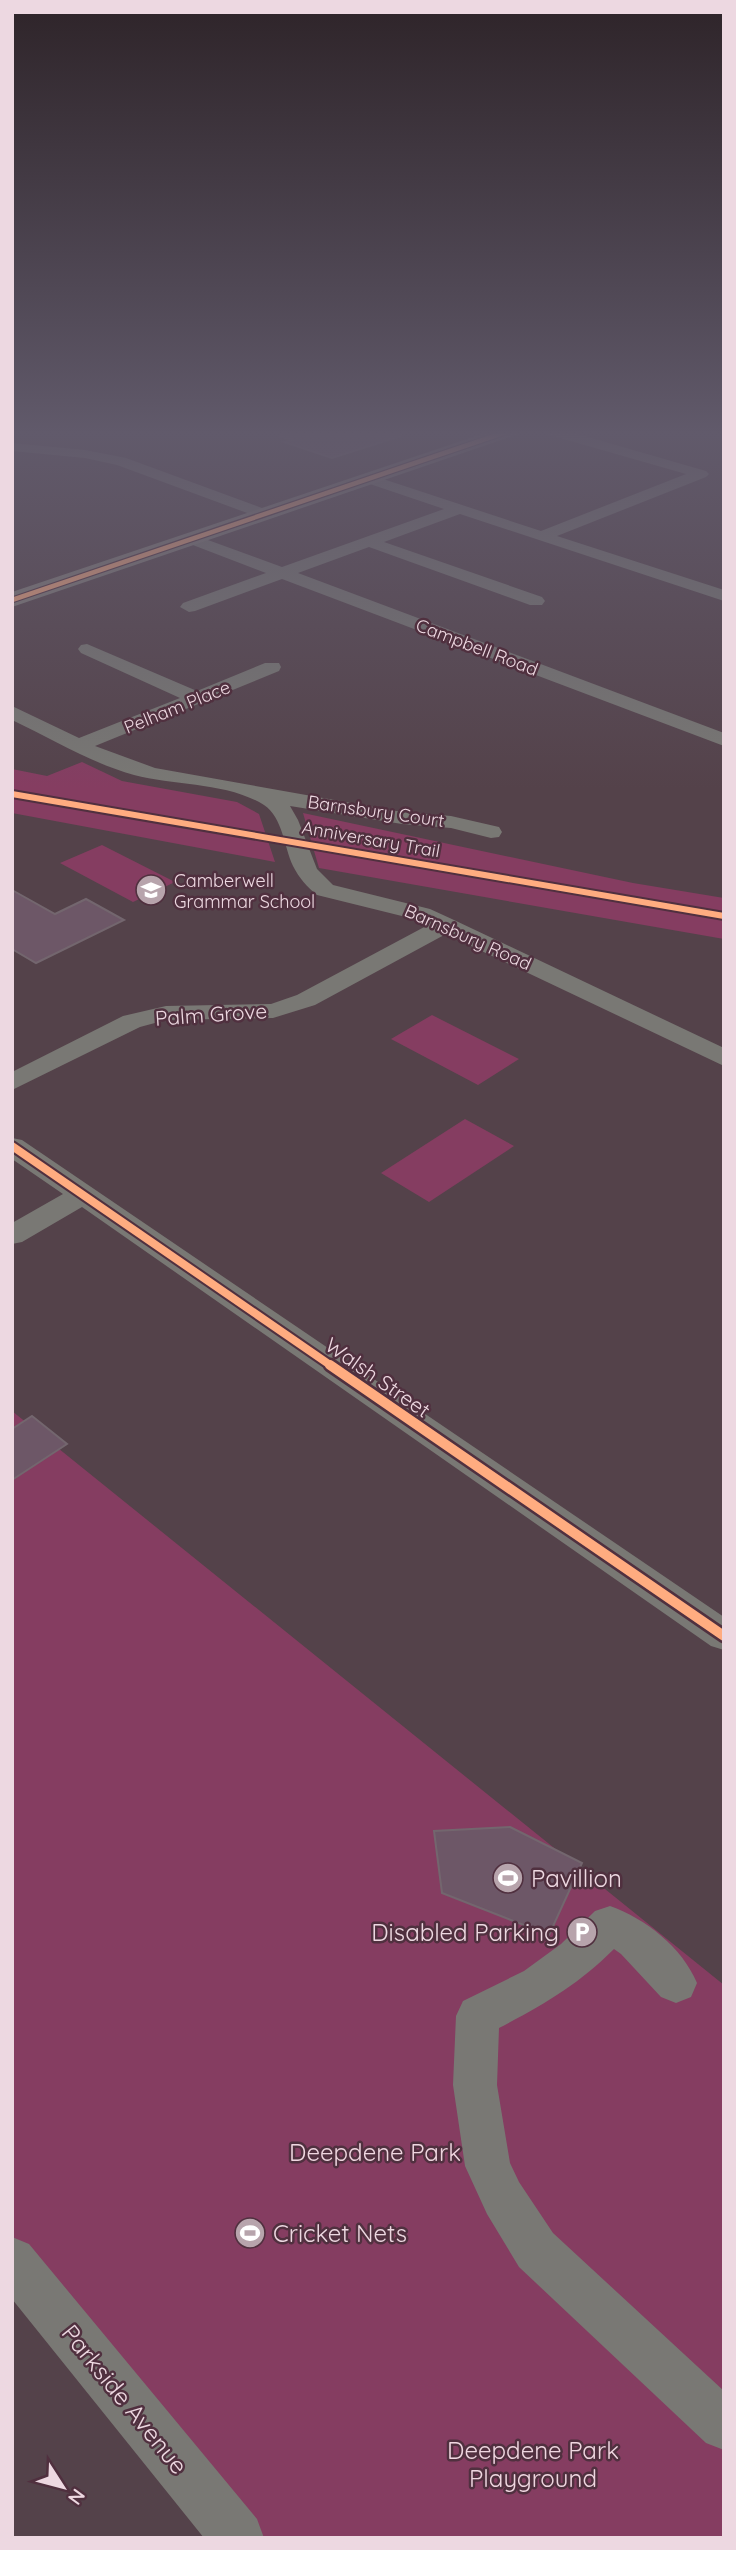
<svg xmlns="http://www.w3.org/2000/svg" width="736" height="2550" viewBox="0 0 736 2550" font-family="Quicksand,sans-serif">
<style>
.green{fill:#853d61}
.building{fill:#6d5767;stroke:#73666e;stroke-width:2}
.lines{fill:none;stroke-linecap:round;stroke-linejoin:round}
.minor{fill:#797874;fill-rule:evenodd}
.major{fill:#84807c;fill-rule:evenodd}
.cycleway-far3-casing{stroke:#50303f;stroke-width:7}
.cycleway-far2-casing{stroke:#50303f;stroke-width:10}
.cycleway-far1-casing{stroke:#50303f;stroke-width:12}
.cycleway-casing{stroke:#50303f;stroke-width:15}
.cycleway-far3{stroke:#ffac80;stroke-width:4.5}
.cycleway-far2{stroke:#ffac80;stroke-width:6}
.cycleway-far1{stroke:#ffac80;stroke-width:8}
.cycleway{stroke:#ffac80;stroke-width:10}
.labels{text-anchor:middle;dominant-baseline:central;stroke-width:5;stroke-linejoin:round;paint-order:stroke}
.far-street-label{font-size:18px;fill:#edd8e1;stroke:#50303f}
.far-poi-label{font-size:18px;fill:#edd8e1;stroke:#50303f;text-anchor:start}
.street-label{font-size:21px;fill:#edd8e1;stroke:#50303f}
.near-poi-label{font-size:24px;fill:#edd8e1;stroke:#50303f;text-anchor:start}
.near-park-label{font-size:24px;fill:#efd6e0;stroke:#50303f}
.near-street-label{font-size:24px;fill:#edd8e1;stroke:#50303f}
</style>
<rect width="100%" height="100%" fill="#54424a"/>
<path class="green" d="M 82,762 L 122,781 L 237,802 L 259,814 L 275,862 L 12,813 L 12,769 L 47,776 Z
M 303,813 L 633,883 L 724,898 L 724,939 L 319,868 Z
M 102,845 L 175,882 L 133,902 L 60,863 Z
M 432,1015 L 519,1059 L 478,1085 L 391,1039 Z
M 465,1119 L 514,1146 L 429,1202 L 381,1173 Z
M 12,1411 L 724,1985 L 724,2538 L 238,2538 L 12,2261 Z"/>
<path class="building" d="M 281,431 L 401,431 L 401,436 L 332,458 L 284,442 L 293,440 L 280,436 Z
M 12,890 L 55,914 L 86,899 L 124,920 L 36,963 L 12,949 Z
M 32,1416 L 67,1444 L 12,1480 L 12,1429 Z
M 510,1827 L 582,1863 L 549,1935 L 442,1893 L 434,1831 Z"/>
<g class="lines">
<path class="minor" d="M 544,431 L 567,431 L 706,471 L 709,474 L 706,477 L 557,536 L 724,590 L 724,601 L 460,514 L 384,542 L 542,597 L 545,601 L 542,605 L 530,605 L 369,547 L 298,573 L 724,733 L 724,746 L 282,579 L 195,611 L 189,612 L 180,607 L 183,603 L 266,573 L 185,542 L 183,539 L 185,536 L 197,536 L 282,567 L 444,509 L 364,482 L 361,479 L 364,476 L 374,476 L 541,531 L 686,474 L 546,434 Z
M 12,443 L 85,450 L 126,458 L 270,511 L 272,514 L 264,519 L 258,517 L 117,465 L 85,458 L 12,451 Z
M 87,644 L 197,691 L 265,663 L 279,663 L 281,667 L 279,671 L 95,746 L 155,768 L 402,812 L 451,816 L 499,827 L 502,832 L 499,837 L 491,838 L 451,828 L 402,824 L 290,806 L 298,820 L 317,869 L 333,885 L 430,909 L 454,920 L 724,1048 L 724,1066 L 446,934 L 315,1005 L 273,1018 L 166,1020 L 140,1027 L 12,1090 L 12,1072 L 123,1016 L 166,1006 L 271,1004 L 297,995 L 428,925 L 414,919 L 317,895 C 307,887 299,878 293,866 C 284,847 283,818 264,805 C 227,782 175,786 134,775 C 91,763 52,739 12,720 L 12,706 L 79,738 L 180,698 L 81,653 L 78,649 L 81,645 Z
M 12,1138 L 22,1140 L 724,1617 L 724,1650 L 711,1646 L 82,1207 L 22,1242 L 12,1244 L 12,1223 L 63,1194 L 12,1159 Z
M 610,1906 C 646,1919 682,1947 697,1983 L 691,1997 L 676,2003 L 661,1997 L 621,1954 L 614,1949 C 578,1985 543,2005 499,2028 L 497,2085 L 510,2163 L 519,2182 L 553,2233 L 724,2391 L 724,2450 L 706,2443 L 519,2267 L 487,2214 L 465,2166 L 453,2085 L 456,2016 L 463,2001 L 524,1971 L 561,1944 L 595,1911 Z
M 12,2237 L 29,2244 L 257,2519 L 264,2538 L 204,2538 L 12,2299 Z"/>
<path class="major" d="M 491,431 L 518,431 L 516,435 L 12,607 L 12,592 Z"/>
<g class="cycleway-far3-casing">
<path id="cycleway-far3" d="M 12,600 L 509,431"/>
</g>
<g class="cycleway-far2-casing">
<path id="cycleway-far2" d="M 12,794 L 724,916"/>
</g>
<g class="cycleway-far1-casing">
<path id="cycleway-far1" d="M 12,1146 L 333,1367"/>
</g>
<g class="cycleway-casing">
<path id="cycleway" d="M 330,1365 L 724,1636"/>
</g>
<use href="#cycleway-far3" class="cycleway-far3"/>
<use href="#cycleway-far2" class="cycleway-far2"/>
<use href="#cycleway-far1" class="cycleway-far1"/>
<use href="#cycleway" class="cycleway"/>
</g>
<linearGradient id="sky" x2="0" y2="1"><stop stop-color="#2e2429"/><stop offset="0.55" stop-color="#615a6b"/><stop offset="1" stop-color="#615a6b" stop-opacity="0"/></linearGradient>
<rect width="736" height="788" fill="url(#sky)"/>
<defs>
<g id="school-disc" transform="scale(1.575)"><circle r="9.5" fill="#b7a4ac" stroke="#50303f"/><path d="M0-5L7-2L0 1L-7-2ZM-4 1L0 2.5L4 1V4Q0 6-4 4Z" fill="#fff"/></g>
<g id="stadium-disc" transform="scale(1.575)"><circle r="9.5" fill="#b7a4ac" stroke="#50303f"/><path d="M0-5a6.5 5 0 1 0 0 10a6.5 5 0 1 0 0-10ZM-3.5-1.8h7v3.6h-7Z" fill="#fff"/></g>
<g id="parking-disc" transform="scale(1.575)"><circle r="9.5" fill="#b7a4ac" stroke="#50303f"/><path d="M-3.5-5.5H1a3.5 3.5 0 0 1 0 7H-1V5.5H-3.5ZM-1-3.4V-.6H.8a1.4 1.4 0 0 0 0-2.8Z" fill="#fff"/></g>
</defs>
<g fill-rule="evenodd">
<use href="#school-disc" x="151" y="890"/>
<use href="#stadium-disc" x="508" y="1878"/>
<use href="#parking-disc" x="582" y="1932"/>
<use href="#stadium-disc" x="250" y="2233"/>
</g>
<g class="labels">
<g class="far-street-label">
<text transform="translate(477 647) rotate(21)">Campbell Road</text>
<text transform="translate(177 707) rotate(-22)">Pelham Place</text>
<text transform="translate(376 811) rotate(8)">Barnsbury Court</text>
<text transform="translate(371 839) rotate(10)">Anniversary Trail</text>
<text transform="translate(468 937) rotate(24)">Barnsbury Road</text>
</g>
<g class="far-poi-label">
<text x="174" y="880">Camberwell<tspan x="174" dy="21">Grammar School</tspan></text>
</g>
<g class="street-label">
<text transform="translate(211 1014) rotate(-4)">Palm Grove</text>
<text transform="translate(378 1377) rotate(35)">Walsh Street</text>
</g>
<g class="near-poi-label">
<text x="531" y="1878">Pavillion</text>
<text x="559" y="1932" text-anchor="end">Disabled Parking</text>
<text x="273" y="2233">Cricket Nets</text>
</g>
<g class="near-park-label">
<text x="375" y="2152">Deepdene Park</text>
<text x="533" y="2450">Deepdene Park<tspan x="533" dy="28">Playground</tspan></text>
</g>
<g class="near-street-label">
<text transform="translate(125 2399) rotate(51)">Parkside Avenue</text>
</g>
</g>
<rect width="736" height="2550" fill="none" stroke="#edd8e1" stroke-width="28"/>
<g transform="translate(63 2487) rotate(126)" stroke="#50303f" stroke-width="5" paint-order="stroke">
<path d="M0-5L12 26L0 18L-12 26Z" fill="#edd8e1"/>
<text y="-10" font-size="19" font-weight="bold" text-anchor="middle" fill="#edd8e1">N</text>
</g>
</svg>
